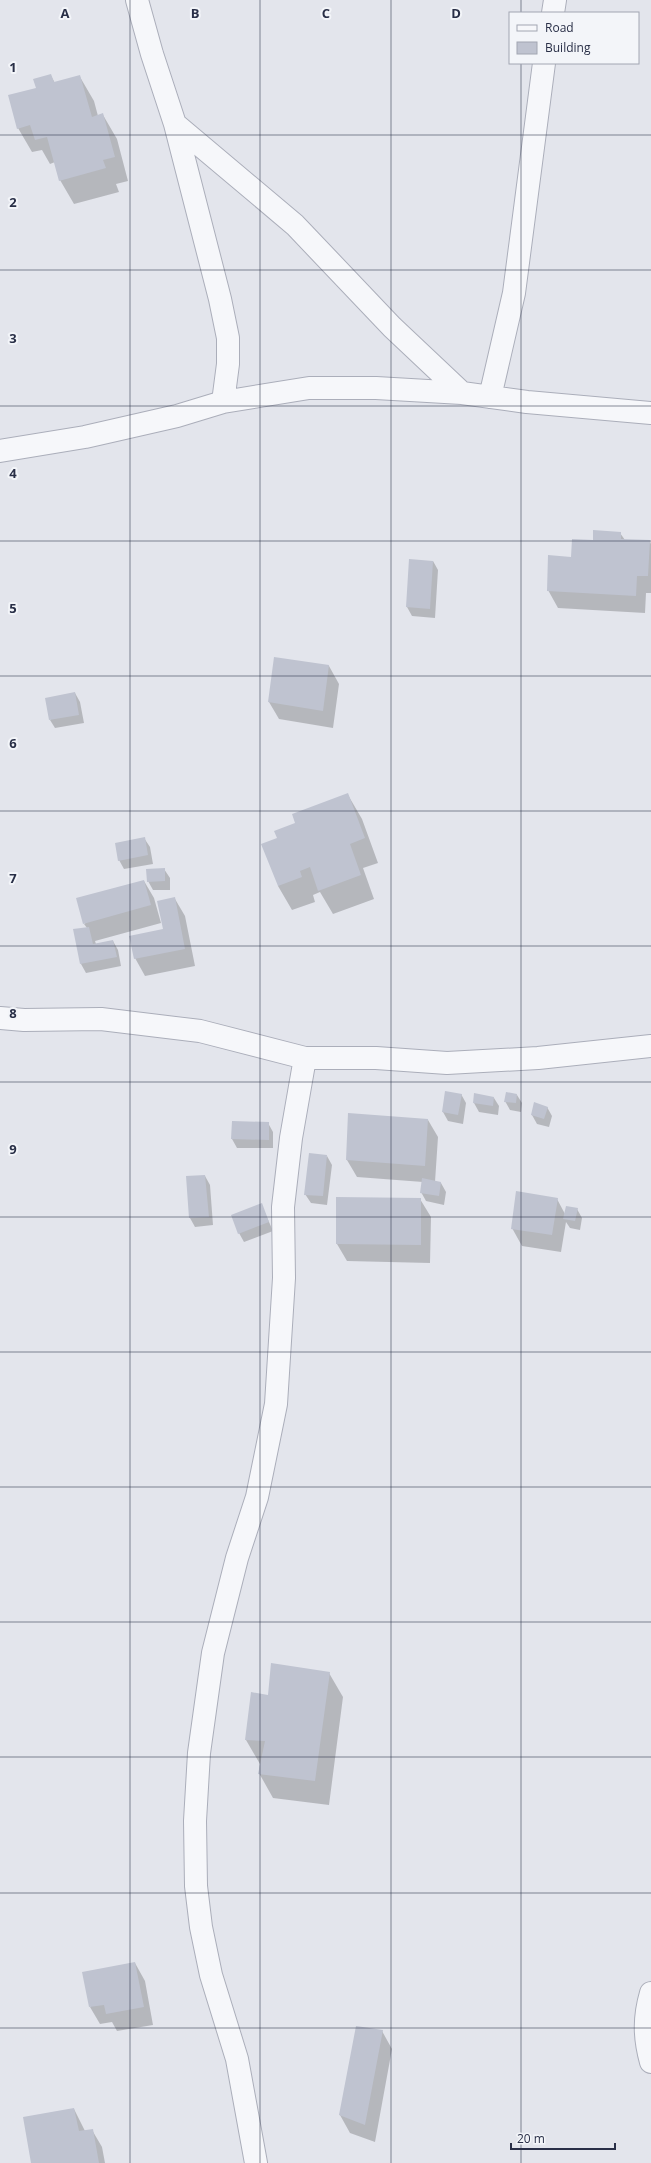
<svg xmlns="http://www.w3.org/2000/svg" width="651" height="2163" viewBox="0 0 651 2163" font-family="'Open Sans',sans-serif">
<style>
.shadow{fill:#0003}
.building{fill:#bfc3d0}
.lines{fill:none;stroke-linecap:round;stroke-linejoin:round}
.minor-casing{stroke:#abaeba;stroke-width:24}
.minor{stroke:#f6f7fa;stroke-width:22}
.grid{fill:none;stroke:#292f47;stroke-width:1;stroke-opacity:0.55}
.grid-label{font-size:13px;text-anchor:middle;font-weight:bold;fill:#292f47;stroke:#f3f5f9;stroke-width:4;stroke-linejoin:round;paint-order:stroke}
</style>
<rect width="100%" height="100%" fill="#e3e5ec"/>
<path class="shadow" d="M 51,76 L 55,83 L 80,77 L 94,101 L 98,116 L 103,115 L 117,139 L 128,181 L 116,184 L 119,192 L 74,204 L 60,180 L 55,162 L 50,164 L 42,150 L 32,152 L 18,128 L 37,88 Z
M 620,533 L 625,540 L 650,541 L 651,544 L 651,593 L 646,593 L 645,613 L 558,608 L 548,590 L 572,558 L 594,541 Z
M 433,561 L 438,570 L 435,618 L 412,616 L 407,607 Z
M 275,658 L 329,666 L 339,684 L 333,728 L 279,719 L 269,702 Z
M 75,693 L 80,702 L 84,723 L 55,728 L 50,720 Z
M 348,795 L 362,819 L 378,863 L 363,868 L 374,899 L 333,914 L 320,892 L 313,895 L 315,902 L 292,910 L 278,886 L 278,838 L 296,823 Z
M 144,838 L 150,847 L 153,864 L 124,869 L 119,860 Z
M 164,869 L 170,878 L 170,890 L 153,890 L 148,881 Z
M 144,881 L 154,898 L 161,923 L 95,941 L 96,944 L 113,941 L 118,950 L 121,966 L 86,973 L 81,964 L 87,928 L 84,924 Z
M 175,899 L 185,916 L 195,966 L 145,976 L 135,958 L 164,930 Z
M 461,1094 L 466,1103 L 463,1124 L 448,1121 L 443,1112 Z
M 517,1095 L 522,1103 L 521,1112 L 510,1110 L 505,1101 Z
M 494,1098 L 499,1106 L 498,1115 L 479,1112 L 474,1103 Z
M 547,1107 L 552,1116 L 549,1127 L 537,1124 L 532,1115 Z
M 428,1120 L 438,1137 L 435,1182 L 441,1183 L 446,1192 L 444,1205 L 426,1201 L 421,1192 L 423,1182 L 357,1177 L 347,1160 Z
M 233,1122 L 268,1123 L 273,1132 L 273,1148 L 237,1148 L 232,1139 Z
M 327,1156 L 332,1165 L 327,1205 L 311,1203 L 305,1194 Z
M 205,1176 L 210,1185 L 213,1225 L 195,1227 L 190,1218 Z
M 420,1199 L 431,1217 L 430,1263 L 347,1261 L 337,1244 Z
M 557,1199 L 565,1214 L 577,1209 L 582,1218 L 580,1230 L 570,1228 L 566,1222 L 561,1252 L 522,1246 L 512,1228 Z
M 261,1204 L 273,1231 L 244,1242 L 239,1233 Z
M 329,1673 L 343,1697 L 329,1805 L 273,1798 L 259,1773 L 260,1764 L 246,1740 L 269,1697 Z
M 135,1963 L 145,1981 L 153,2025 L 117,2031 L 112,2022 L 100,2024 L 90,2007 Z
M 382,2031 L 392,2049 L 375,2142 L 350,2133 L 340,2115 Z
M 74,2109 L 85,2131 L 92,2130 L 102,2147 L 105,2163 L 32,2163 Z"/>
<path class="building" d="M 51,74 L 54,82 L 80,75 L 92,117 L 103,113 L 115,157 L 103,160 L 106,168 L 59,181 L 47,137 L 35,140 L 30,125 L 17,129 L 8,95 L 36,88 L 33,79 Z
M 593,530 L 621,532 L 621,539 L 650,540 L 648,576 L 637,576 L 636,596 L 547,591 L 548,555 L 571,557 L 572,539 L 593,540 Z
M 409,559 L 433,561 L 430,609 L 406,607 Z
M 274,657 L 329,665 L 323,711 L 268,702 Z
M 75,692 L 79,715 L 49,720 L 45,698 Z
M 348,793 L 365,838 L 350,844 L 361,875 L 318,891 L 310,867 L 300,871 L 302,877 L 278,886 L 261,844 L 277,838 L 274,831 L 295,823 L 292,814 Z
M 145,837 L 148,855 L 118,861 L 115,843 Z
M 165,868 L 165,881 L 147,882 L 146,869 Z
M 144,880 L 151,905 L 83,924 L 76,898 Z
M 175,897 L 185,949 L 134,959 L 129,936 L 163,929 L 157,901 Z
M 89,927 L 93,944 L 113,940 L 117,957 L 80,964 L 73,929 Z
M 445,1091 L 462,1094 L 458,1115 L 442,1112 Z
M 506,1092 L 517,1094 L 516,1103 L 504,1102 Z
M 474,1093 L 494,1097 L 493,1106 L 473,1103 Z
M 534,1102 L 548,1107 L 544,1119 L 531,1115 Z
M 348,1113 L 428,1119 L 425,1166 L 346,1160 Z
M 232,1121 L 269,1122 L 269,1140 L 231,1139 Z
M 309,1153 L 327,1155 L 323,1196 L 304,1195 Z
M 205,1175 L 209,1217 L 189,1218 L 186,1176 Z
M 422,1178 L 441,1182 L 439,1196 L 420,1193 Z
M 516,1191 L 558,1198 L 552,1235 L 511,1229 Z
M 336,1197 L 421,1198 L 421,1245 L 336,1244 Z
M 262,1203 L 269,1222 L 238,1234 L 231,1215 Z
M 566,1206 L 578,1208 L 575,1221 L 563,1219 Z
M 271,1663 L 330,1672 L 315,1781 L 258,1774 L 265,1741 L 245,1740 L 251,1692 L 268,1695 Z
M 135,1962 L 144,2007 L 106,2014 L 104,2005 L 89,2007 L 82,1972 Z
M 356,2026 L 383,2030 L 365,2125 L 339,2115 Z
M 74,2108 L 79,2131 L 93,2129 L 99,2163 L 31,2163 L 23,2117 Z"/>
<g class="lines">
<g class="minor-casing">
<path id="minor" d="M 137,0 L 152,54 L 175,124 L 220,299 L 228,338 L 228,364 L 223,402
M 553,13 L 555,0
M 175,124 L 295,225 L 392,327 L 462,393
M 490,397 L 514,293 L 544,63
M 0,451 L 85,437 L 177,416 L 223,402 L 309,388 L 376,388 L 462,393 L 527,402 L 651,413
M 0,1018 L 24,1020 L 101,1019 L 200,1031 L 305,1058 L 376,1058 L 447,1063 L 538,1058 L 651,1046
M 651,1993 C 644,2017 644,2037 651,2062
M 256,2163 L 237,2059 L 211,1975 L 201,1927 L 196,1886 L 195,1821 L 199,1753 L 213,1653 L 237,1558 L 257,1497 L 276,1404 L 284,1278 L 283,1207 L 291,1138 L 305,1058"/>
</g>
<use href="#minor" class="minor"/>
</g>
<path class="grid" d="M 130,0 L 130,2163M 260,0 L 260,2163M 391,0 L 391,2163M 521,0 L 521,13M 521,63 L 521,2163M 0,135 L 651,135M 0,270 L 651,270M 0,406 L 651,406M 0,541 L 651,541M 0,676 L 651,676M 0,811 L 651,811M 0,946 L 651,946M 0,1082 L 651,1082M 0,1217 L 651,1217M 0,1352 L 651,1352M 0,1487 L 651,1487M 0,1622 L 651,1622M 0,1757 L 651,1757M 0,1893 L 651,1893M 0,2028 L 651,2028"/>
<g class="grid-label">
<text x="65" y="18">A</text>
<text x="195" y="18">B</text>
<text x="326" y="18">C</text>
<text x="456" y="18">D</text>
<text x="13" y="72">1</text>
<text x="13" y="207">2</text>
<text x="13" y="343">3</text>
<text x="13" y="478">4</text>
<text x="13" y="613">5</text>
<text x="13" y="748">6</text>
<text x="13" y="883">7</text>
<text x="13" y="1018">8</text>
<text x="13" y="1154">9</text>
</g>
<rect x="509" y="12" width="130" height="52" fill="#f3f5f9" stroke="#a2a6b2"/>
<rect x="517" y="25" width="20" height="6" fill="#f6f7fa" stroke="#a2a6b2"/>
<text x="545" y="32" font-size="12" fill="#292f47">Road</text>
<rect x="517" y="42" width="20" height="12" fill="#bfc3d0" stroke="#a2a6b2"/>
<text x="545" y="52" font-size="12" fill="#292f47">Building</text>
<path d="M511 2143v6h104v-6" fill="none" stroke="#292f47" stroke-width="2"/>
<text x="517" y="2143" font-size="12" fill="#292f47" stroke="#f3f5f9" stroke-width="3" paint-order="stroke">20 m</text>
</svg>
